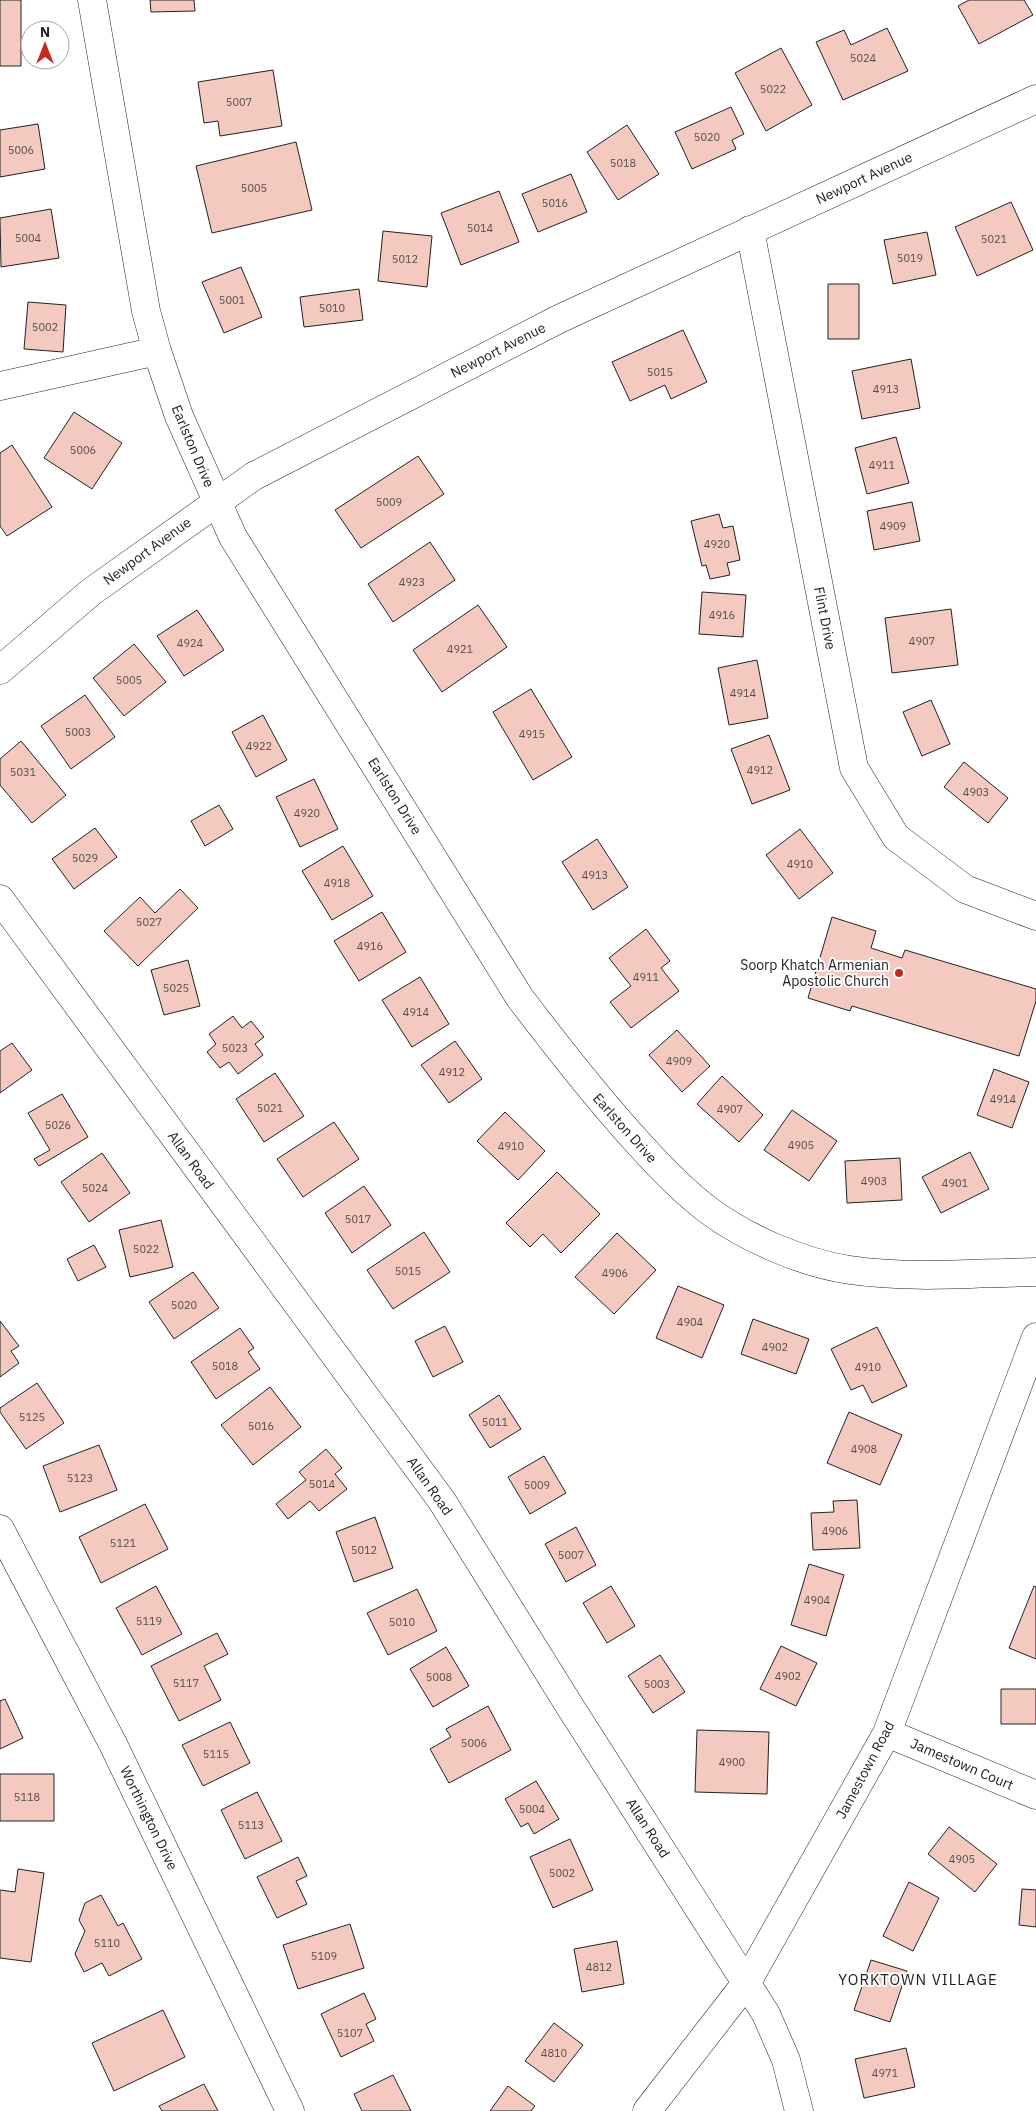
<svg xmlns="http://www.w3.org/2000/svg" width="1036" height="2111" viewBox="0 0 1036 2111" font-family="'IBM Plex Sans',sans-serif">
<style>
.building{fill:#f3c9c0;stroke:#222}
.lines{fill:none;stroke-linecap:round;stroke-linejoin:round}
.minor-casing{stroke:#222;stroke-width:29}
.minor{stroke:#fff;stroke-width:28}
.poi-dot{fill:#c62828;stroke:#fff;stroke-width:2}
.labels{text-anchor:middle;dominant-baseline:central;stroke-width:4;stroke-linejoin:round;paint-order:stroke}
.number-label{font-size:11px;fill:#564c4a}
.street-label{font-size:14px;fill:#222;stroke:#fff}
.poi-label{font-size:14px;fill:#222;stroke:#fff;text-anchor:end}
.neighbourhood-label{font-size:15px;letter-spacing:1px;fill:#222;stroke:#fff}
</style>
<rect width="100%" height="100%" fill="#fff"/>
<path class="building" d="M 0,0 L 21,0 L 21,66 L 0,66 Z
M 150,0 L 194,0 L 195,11 L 151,12 Z
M 969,0 L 1024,0 L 1033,15 L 979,44 L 958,6 Z
M 887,28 L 908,71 L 843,100 L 816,42 L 844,30 L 851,45 Z
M 781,48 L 812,105 L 766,131 L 735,73 Z
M 273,70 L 282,126 L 220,136 L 218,121 L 204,123 L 198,82 Z
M 731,107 L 744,134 L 732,140 L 736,149 L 692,169 L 675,132 Z
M 38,124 L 45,169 L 0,177 L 0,130 Z
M 627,125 L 659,174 L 618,200 L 587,152 Z
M 296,142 L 312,210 L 212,233 L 196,166 Z
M 571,174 L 587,212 L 538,232 L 522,194 Z
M 499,191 L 519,242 L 461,265 L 441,213 Z
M 1011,202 L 1033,250 L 977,276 L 955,227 Z
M 51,209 L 59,258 L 1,267 L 0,218 Z
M 383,231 L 432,236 L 427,287 L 378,281 Z
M 927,232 L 936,275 L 893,284 L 884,240 Z
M 241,267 L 262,317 L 224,333 L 202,282 Z
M 828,284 L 859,284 L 859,339 L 828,339 Z
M 359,289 L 363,320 L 304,327 L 300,297 Z
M 28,302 L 66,305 L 63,352 L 24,349 Z
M 683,330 L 707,382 L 671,399 L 665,385 L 630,401 L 612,362 Z
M 911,359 L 920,408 L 862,419 L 852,371 Z
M 74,412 L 122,443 L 92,489 L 44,458 Z
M 896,437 L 909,483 L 867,494 L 855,448 Z
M 12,445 L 52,507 L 7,536 L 0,526 L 0,453 Z
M 418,456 L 444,494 L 361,548 L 335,510 Z
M 912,502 L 920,541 L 874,550 L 867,511 Z
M 719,514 L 723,528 L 733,526 L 740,560 L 727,563 L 730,575 L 710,579 L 706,565 L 702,566 L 691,521 Z
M 430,542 L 455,580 L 393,622 L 368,584 Z
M 702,592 L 746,595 L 743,637 L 699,634 Z
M 478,605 L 507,647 L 442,692 L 413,650 Z
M 951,609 L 958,665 L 892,673 L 885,618 Z
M 197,610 L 224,650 L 184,676 L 157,636 Z
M 134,644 L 166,682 L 124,716 L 93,678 Z
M 757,660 L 768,718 L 729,725 L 718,668 Z
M 531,689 L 572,757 L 533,780 L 493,712 Z
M 85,695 L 115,737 L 71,769 L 41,726 Z
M 931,700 L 950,744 L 922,756 L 903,712 Z
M 263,715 L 287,760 L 256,777 L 232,732 Z
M 769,735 L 790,790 L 752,804 L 731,749 Z
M 21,741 L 66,795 L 32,823 L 0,785 L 0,759 Z
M 964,762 L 1008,798 L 988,823 L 944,787 Z
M 314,779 L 338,829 L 300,847 L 276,797 Z
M 219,805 L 233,829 L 205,846 L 191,821 Z
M 95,828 L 117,857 L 74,889 L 52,859 Z
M 800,829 L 833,873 L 799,899 L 766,855 Z
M 597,839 L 628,887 L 593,910 L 562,862 Z
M 343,846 L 373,896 L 332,920 L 302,871 Z
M 180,889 L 198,908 L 138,966 L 104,931 L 140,897 L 155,913 Z
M 382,912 L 406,952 L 359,981 L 334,941 Z
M 832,917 L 876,931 L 871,948 L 902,958 L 905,950 L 1036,989 L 1036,1001 L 1019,1056 L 852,1006 L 850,1011 L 808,998 Z
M 646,929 L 670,961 L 661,968 L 679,991 L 631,1028 L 610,1002 L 631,986 L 609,958 Z
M 188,960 L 200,1006 L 164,1015 L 151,970 Z
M 420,977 L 449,1024 L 412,1047 L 382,1000 Z
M 233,1016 L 242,1028 L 251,1021 L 264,1037 L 255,1044 L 263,1055 L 238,1074 L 229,1062 L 220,1068 L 207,1052 L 216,1044 L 209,1034 Z
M 677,1030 L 710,1066 L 682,1092 L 649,1055 Z
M 455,1041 L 482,1079 L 449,1103 L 421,1065 Z
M 12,1043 L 32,1070 L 0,1093 L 0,1051 Z
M 994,1069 L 1029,1082 L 1012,1128 L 977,1115 Z
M 275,1073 L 304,1116 L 264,1142 L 236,1099 Z
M 722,1076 L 763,1115 L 739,1142 L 697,1104 Z
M 62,1094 L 88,1137 L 39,1166 L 34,1159 L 50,1150 L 28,1113 Z
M 792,1110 L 837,1141 L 809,1181 L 764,1150 Z
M 505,1112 L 545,1151 L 518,1180 L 477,1141 Z
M 334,1122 L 359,1159 L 303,1197 L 277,1159 Z
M 970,1152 L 989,1189 L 941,1213 L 922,1177 Z
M 102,1153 L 130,1193 L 89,1222 L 61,1182 Z
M 900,1158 L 902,1200 L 847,1203 L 845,1161 Z
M 557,1172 L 600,1214 L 561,1253 L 543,1234 L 530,1247 L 506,1223 Z
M 364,1186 L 391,1225 L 352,1253 L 325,1213 Z
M 161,1220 L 173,1267 L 130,1277 L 119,1230 Z
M 424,1232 L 450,1272 L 393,1309 L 367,1270 Z
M 617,1233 L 656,1270 L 614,1314 L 575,1277 Z
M 94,1245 L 106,1267 L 78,1281 L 67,1259 Z
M 193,1272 L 219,1308 L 174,1339 L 149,1302 Z
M 678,1286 L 724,1305 L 702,1358 L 656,1338 Z
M 753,1319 L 809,1339 L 796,1374 L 741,1354 Z
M 0,1321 L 19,1346 L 11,1351 L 19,1363 L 0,1377 Z
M 445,1326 L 463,1362 L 433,1377 L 415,1341 Z
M 877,1327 L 907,1386 L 872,1403 L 863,1385 L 851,1390 L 831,1349 Z
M 240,1328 L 254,1348 L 248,1352 L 260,1369 L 216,1399 L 191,1362 Z
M 37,1383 L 64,1423 L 26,1449 L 0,1412 L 0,1408 Z
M 270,1387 L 301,1427 L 253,1465 L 221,1425 Z
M 499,1395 L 521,1429 L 490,1448 L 469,1415 Z
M 849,1412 L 902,1435 L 880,1485 L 827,1463 Z
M 99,1445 L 117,1490 L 60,1512 L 43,1466 Z
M 326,1449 L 342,1468 L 335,1474 L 347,1489 L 319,1511 L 310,1501 L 288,1519 L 276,1504 L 306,1480 L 299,1472 Z
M 544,1456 L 566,1493 L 530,1514 L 508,1477 Z
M 857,1500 L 860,1548 L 813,1550 L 811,1513 L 834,1512 L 833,1501 Z
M 145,1504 L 168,1549 L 101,1583 L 79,1537 Z
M 375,1517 L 393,1568 L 354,1582 L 336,1532 Z
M 576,1527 L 596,1565 L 566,1582 L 545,1544 Z
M 809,1564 L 844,1575 L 826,1636 L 791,1625 Z
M 156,1586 L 182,1634 L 142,1655 L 116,1608 Z
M 611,1586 L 635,1626 L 607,1643 L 583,1603 Z
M 1034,1586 L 1036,1587 L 1036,1659 L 1009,1648 Z
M 417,1589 L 437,1631 L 388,1655 L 367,1613 Z
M 217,1633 L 228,1654 L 204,1666 L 221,1700 L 179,1721 L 151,1666 Z
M 781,1646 L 817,1663 L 796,1706 L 760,1689 Z
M 446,1647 L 469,1686 L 433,1707 L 410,1669 Z
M 660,1655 L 685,1692 L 653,1713 L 628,1676 Z
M 1001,1689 L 1036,1689 L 1036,1724 L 1001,1724 Z
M 5,1699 L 23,1738 L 0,1749 L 0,1701 Z
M 488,1706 L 511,1750 L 449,1783 L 430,1749 L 451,1737 L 446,1729 Z
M 230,1722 L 250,1763 L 203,1786 L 182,1745 Z
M 697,1730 L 769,1732 L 767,1794 L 695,1792 Z
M 0,1774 L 54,1774 L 54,1821 L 0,1821 Z
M 536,1781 L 559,1819 L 534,1834 L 528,1823 L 521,1827 L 505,1799 Z
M 257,1792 L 282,1841 L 245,1859 L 221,1810 Z
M 949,1827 L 997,1864 L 975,1892 L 928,1854 Z
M 570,1839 L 593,1890 L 553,1908 L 530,1857 Z
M 298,1857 L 307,1876 L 296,1881 L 307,1904 L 277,1918 L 257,1877 Z
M 18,1869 L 44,1873 L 31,1962 L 0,1958 L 0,1890 L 15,1892 Z
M 909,1882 L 939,1898 L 913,1951 L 883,1936 Z
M 1022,1889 L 1036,1890 L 1036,1927 L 1019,1925 Z
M 101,1895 L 118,1926 L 123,1923 L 142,1959 L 109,1976 L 102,1963 L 84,1972 L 75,1954 L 85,1931 L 79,1920 L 85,1903 Z
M 350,1924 L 364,1968 L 298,1989 L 283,1945 Z
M 617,1941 L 624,1984 L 582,1992 L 574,1949 Z
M 871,1960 L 907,1971 L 890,2022 L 854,2010 Z
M 364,1993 L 376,2019 L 366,2024 L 374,2041 L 341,2057 L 321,2014 Z
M 163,2010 L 185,2057 L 114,2091 L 92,2043 Z
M 554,2023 L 583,2045 L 554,2082 L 525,2061 Z
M 906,2048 L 915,2087 L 864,2098 L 855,2059 Z
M 393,2075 L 411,2111 L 362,2111 L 354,2094 Z
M 204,2084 L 218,2111 L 162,2111 L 159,2106 Z
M 508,2086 L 535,2106 L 531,2111 L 490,2111 Z"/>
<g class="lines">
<g class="minor-casing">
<path id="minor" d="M 92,0 L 146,311 L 157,351 L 179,416 L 233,537 L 520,998 C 558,1048 597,1098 640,1145 C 661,1168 683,1191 708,1210 C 747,1239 803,1263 850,1270 C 911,1279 975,1273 1036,1272
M 750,230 L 854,768 L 896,837 L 965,889 L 1036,916
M 0,386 L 157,351
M 0,670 L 91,592 L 254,476 L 559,319 L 1036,99
M 0,899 L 442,1501 L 569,1705 L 766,2014 L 786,2060 L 799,2111
M 0,1529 L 113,1744 L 290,2111
M 887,1733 L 1036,1795
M 647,2111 L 747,1982 L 887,1733 L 1036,1337"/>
</g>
<use href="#minor" class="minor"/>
</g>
<circle class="poi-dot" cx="899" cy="973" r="5"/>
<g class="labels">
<g class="number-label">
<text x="863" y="58">5024</text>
<text x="773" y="89">5022</text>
<text x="239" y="102">5007</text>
<text x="707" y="137">5020</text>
<text x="21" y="150">5006</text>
<text x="623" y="163">5018</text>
<text x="254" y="188">5005</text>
<text x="555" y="203">5016</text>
<text x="480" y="228">5014</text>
<text x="28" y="238">5004</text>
<text x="994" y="239">5021</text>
<text x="910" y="258">5019</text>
<text x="405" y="259">5012</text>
<text x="232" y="300">5001</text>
<text x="332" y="308">5010</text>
<text x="45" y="327">5002</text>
<text x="660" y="372">5015</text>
<text x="886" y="389">4913</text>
<text x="83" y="450">5006</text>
<text x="882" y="465">4911</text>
<text x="389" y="502">5009</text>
<text x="893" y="526">4909</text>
<text x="717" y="544">4920</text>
<text x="412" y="582">4923</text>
<text x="722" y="615">4916</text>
<text x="922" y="641">4907</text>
<text x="190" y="643">4924</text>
<text x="460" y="649">4921</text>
<text x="129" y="680">5005</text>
<text x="743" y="693">4914</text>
<text x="78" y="732">5003</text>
<text x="532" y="734">4915</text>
<text x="259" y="746">4922</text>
<text x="760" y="770">4912</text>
<text x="23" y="772">5031</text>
<text x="976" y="792">4903</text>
<text x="307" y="813">4920</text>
<text x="85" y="858">5029</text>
<text x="800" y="864">4910</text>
<text x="595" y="875">4913</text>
<text x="337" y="883">4918</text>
<text x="149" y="922">5027</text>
<text x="370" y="946">4916</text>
<text x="646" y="977">4911</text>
<text x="176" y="988">5025</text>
<text x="416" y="1012">4914</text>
<text x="235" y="1048">5023</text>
<text x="679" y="1061">4909</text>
<text x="452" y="1072">4912</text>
<text x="1003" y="1099">4914</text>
<text x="270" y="1108">5021</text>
<text x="730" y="1109">4907</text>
<text x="58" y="1125">5026</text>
<text x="801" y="1145">4905</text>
<text x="511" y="1146">4910</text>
<text x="874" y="1181">4903</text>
<text x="955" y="1183">4901</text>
<text x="95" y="1188">5024</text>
<text x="358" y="1219">5017</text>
<text x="146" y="1249">5022</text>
<text x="408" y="1271">5015</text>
<text x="615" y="1273">4906</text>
<text x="184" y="1305">5020</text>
<text x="690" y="1322">4904</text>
<text x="775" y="1347">4902</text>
<text x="225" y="1366">5018</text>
<text x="868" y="1367">4910</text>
<text x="32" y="1417">5125</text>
<text x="495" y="1422">5011</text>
<text x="261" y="1426">5016</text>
<text x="864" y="1449">4908</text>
<text x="80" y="1478">5123</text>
<text x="322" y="1484">5014</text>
<text x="537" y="1485">5009</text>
<text x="835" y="1531">4906</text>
<text x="123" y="1543">5121</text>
<text x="364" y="1550">5012</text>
<text x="571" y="1555">5007</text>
<text x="817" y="1600">4904</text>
<text x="149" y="1621">5119</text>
<text x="402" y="1622">5010</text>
<text x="788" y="1676">4902</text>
<text x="439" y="1677">5008</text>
<text x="186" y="1683">5117</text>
<text x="657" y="1684">5003</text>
<text x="474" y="1743">5006</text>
<text x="216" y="1754">5115</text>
<text x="732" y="1762">4900</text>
<text x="27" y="1797">5118</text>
<text x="532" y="1809">5004</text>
<text x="251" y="1825">5113</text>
<text x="962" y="1859">4905</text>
<text x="562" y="1873">5002</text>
<text x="107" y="1943">5110</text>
<text x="324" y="1956">5109</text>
<text x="599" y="1967">4812</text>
<text x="350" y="2033">5107</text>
<text x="554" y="2053">4810</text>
<text x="885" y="2073">4971</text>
</g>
<g class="street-label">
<text transform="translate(864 178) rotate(-25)">Newport Avenue</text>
<text transform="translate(498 350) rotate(-27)">Newport Avenue</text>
<text transform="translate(193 446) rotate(67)">Earlston Drive</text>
<text transform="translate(147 551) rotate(-36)">Newport Avenue</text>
<text transform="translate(825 618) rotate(79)">Flint Drive</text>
<text transform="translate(395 796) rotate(58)">Earlston Drive</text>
<text transform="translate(625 1128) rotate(48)">Earlston Drive</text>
<text transform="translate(191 1160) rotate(54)">Allan Road</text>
<text transform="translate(430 1486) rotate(55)">Allan Road</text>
<text transform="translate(962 1764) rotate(23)">Jamestown Court</text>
<text transform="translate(865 1770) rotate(-62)">Jamestown Road</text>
<text transform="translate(149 1818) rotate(64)">Worthington Drive</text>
<text transform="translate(648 1828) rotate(57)">Allan Road</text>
</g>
<g class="poi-label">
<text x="889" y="965">Soorp Khatch Armenian<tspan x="889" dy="16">Apostolic Church</tspan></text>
</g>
<g class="neighbourhood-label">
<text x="918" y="1979">YORKTOWN VILLAGE</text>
</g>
</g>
<g transform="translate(45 45)"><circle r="24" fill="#ffffff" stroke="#a7a7a7"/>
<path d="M0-4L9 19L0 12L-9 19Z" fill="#c62828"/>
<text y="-8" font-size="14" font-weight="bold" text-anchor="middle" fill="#222222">N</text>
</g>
</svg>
